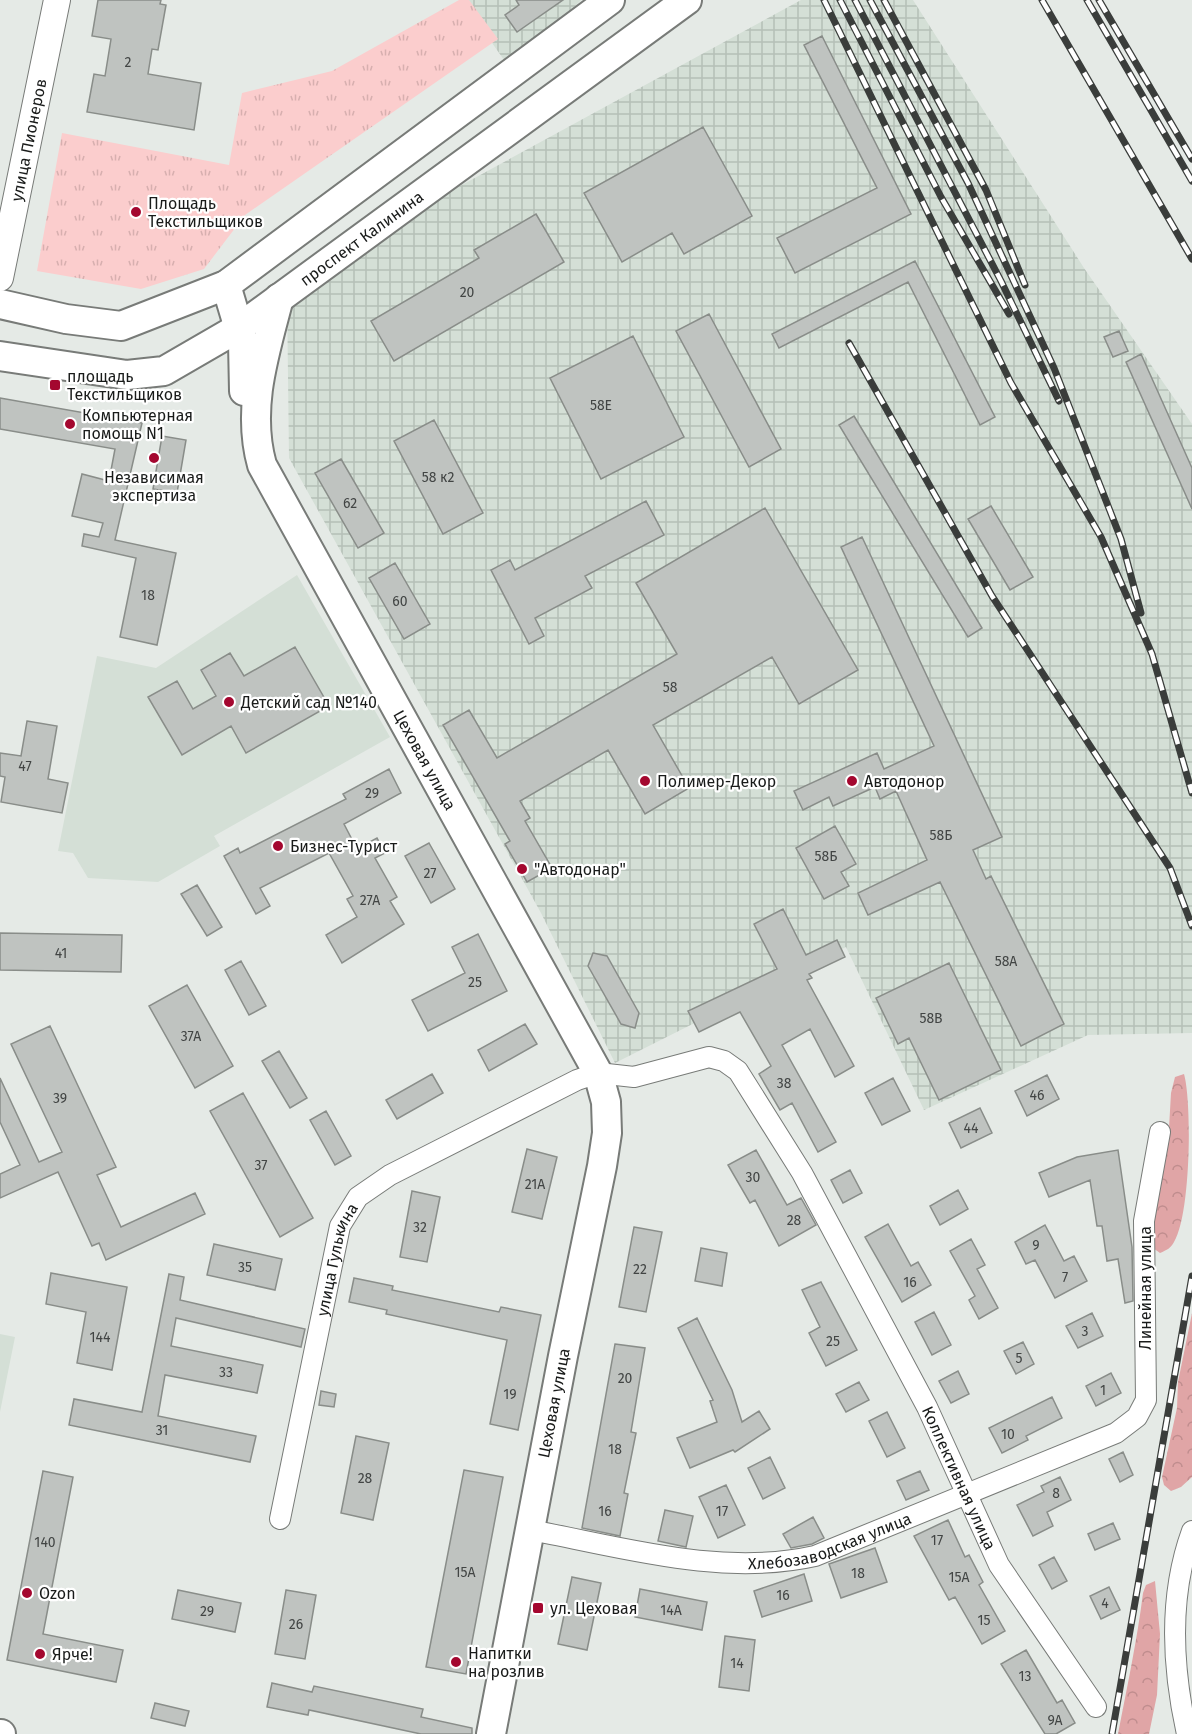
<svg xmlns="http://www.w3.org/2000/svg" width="1192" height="1734" viewBox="0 0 1192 1734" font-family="'Fira Sans',sans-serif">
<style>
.built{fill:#d4dfd6}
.industrial{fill:url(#industrial-grid)}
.grass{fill:url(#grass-tufts)}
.forest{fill:url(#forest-crowns)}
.building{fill:#bfc3c0;stroke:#898d89;stroke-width:1.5}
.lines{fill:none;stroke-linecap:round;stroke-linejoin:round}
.minor-casing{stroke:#787b78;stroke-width:22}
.tertiary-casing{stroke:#787b78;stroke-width:28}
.secondary-casing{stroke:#787b78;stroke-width:32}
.minor{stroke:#fff;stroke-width:20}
.tertiary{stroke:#fff;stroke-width:26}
.secondary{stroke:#fff;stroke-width:28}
.rail-casing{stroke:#3a3d3b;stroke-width:7}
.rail{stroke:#fff;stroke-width:4.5;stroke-dasharray:14;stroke-linecap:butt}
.poi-dot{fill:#a4072f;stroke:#fff;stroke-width:2}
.labels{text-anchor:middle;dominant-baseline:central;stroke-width:4.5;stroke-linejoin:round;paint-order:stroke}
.number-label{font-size:14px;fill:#424544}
.street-label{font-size:16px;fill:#191b1a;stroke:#fff}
.poi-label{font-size:16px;fill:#191b1a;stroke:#fff;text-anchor:start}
</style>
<defs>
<pattern id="industrial-grid" width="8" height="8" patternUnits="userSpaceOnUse" patternTransform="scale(1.5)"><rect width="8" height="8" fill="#d4dfd6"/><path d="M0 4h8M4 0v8" fill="none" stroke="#b5bfb7"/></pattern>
<pattern id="grass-tufts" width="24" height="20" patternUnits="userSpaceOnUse" patternTransform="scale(1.5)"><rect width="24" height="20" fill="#fbcdcd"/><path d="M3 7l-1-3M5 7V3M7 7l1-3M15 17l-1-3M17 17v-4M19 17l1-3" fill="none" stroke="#d7afaf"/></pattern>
<pattern id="forest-crowns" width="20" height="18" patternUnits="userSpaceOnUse" patternTransform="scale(1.5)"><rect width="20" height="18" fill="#e0a5a6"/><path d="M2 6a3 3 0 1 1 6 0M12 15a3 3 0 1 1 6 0" fill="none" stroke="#c08d8e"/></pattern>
</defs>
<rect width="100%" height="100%" fill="#e5eae6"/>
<path class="built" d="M 297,575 L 390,737 L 214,836 L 220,846 L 158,882 L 88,878 L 73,853 L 58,851 L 97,656 L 156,668 Z
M 0,1334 L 15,1337 L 0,1412 Z"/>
<path class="industrial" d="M 469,0 L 581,0 L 555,27 L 504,60 L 471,13 Z
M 801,0 L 913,0 L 1084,268 L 1192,424 L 1192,1033 L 1088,1035 L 924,1110 L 846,947 L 615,1063 L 541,913 L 289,458 L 287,295 L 405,216 Z"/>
<path class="grass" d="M 459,0 L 469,0 L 498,39 L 245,215 L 204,269 L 141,289 L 37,271 L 62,133 L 229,165 L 242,93 L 332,71 Z"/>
<path class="forest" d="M 1184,1074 C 1192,1102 1191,1214 1174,1242 C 1171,1248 1167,1250 1160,1253 L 1153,1248 L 1155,1198 L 1169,1128 L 1171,1093 L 1175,1077 Z
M 1192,1313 L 1192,1477 L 1181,1487 L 1171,1491 L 1164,1485 L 1162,1477 L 1177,1408 L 1178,1382 Z
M 1155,1581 L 1160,1634 L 1157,1695 L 1149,1734 L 1118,1734 C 1127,1687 1137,1641 1143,1593 L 1146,1585 Z"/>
<path class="building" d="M 98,0 L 161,0 L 160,4 L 166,5 L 158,50 L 152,49 L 148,74 L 201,83 L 194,130 L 87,112 L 94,74 L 105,76 L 111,39 L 92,36 Z
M 516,0 L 563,0 L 517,32 L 505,15 L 519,5 Z
M 822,36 L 911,214 L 795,273 L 777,238 L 877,188 L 804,45 Z
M 703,127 L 752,216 L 684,254 L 672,233 L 622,262 L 584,193 Z
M 536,214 L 564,262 L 394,361 L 371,321 L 479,258 L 474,250 Z
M 915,261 L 995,417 L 980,425 L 908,282 L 779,348 L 772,334 Z
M 709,314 L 781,449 L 749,467 L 676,331 Z
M 1119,331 L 1128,351 L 1113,357 L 1104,337 Z
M 633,336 L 684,437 L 601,479 L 550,378 Z
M 1141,354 L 1192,468 L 1192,509 L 1126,362 Z
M 0,398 L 142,423 L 115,540 L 176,553 L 157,645 L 120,637 L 136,558 L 82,546 L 84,534 L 99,537 L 103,523 L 72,516 L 82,474 L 109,481 L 115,449 L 0,429 Z
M 854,416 L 982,628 L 968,637 L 839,425 Z
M 434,420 L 483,513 L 443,534 L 394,441 Z
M 162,436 L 186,440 L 177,493 L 153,489 Z
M 341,459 L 384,533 L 358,548 L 315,473 Z
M 646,501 L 664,535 L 585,576 L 592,588 L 535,618 L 544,636 L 529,644 L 491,570 L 510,560 L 515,570 Z
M 991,506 L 1033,577 L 1010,590 L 968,519 Z
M 765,508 L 858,670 L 799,704 L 772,657 L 653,725 L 689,788 L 645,814 L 608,750 L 520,801 L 530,818 L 525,821 L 552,868 L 527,882 L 505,844 L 510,841 L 443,725 L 469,710 L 497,758 L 677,654 L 636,583 Z
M 862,537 L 1002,837 L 973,850 L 986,879 L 991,876 L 1064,1024 L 1021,1046 L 940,882 L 868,915 L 858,893 L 927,860 L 896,791 L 880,799 L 875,787 L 833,806 L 829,797 L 803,810 L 794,791 L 877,753 L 884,769 L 934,746 L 841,547 Z
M 395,563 L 430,624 L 404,639 L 369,578 Z
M 295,647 L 329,706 L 246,753 L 231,726 L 182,755 L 148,697 L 177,681 L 193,709 L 216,696 L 201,670 L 230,653 L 244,676 Z
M 27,721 L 57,726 L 48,779 L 68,783 L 62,813 L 1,802 L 5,777 L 0,776 L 0,753 L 21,756 Z
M 389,769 L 401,793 L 344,824 L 357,849 L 377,838 L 385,853 L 375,858 L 397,897 L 390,901 L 404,924 L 342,963 L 326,935 L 357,917 L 347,899 L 353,896 L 329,853 L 260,888 L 270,906 L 256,914 L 224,856 L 238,848 L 240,853 L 346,799 L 343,794 Z
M 835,826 L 856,864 L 841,872 L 849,886 L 824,899 L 796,848 Z
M 429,843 L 455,889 L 431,903 L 405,856 Z
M 197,885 L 222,927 L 207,936 L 181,894 Z
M 783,909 L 806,955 L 837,940 L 845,957 L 809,974 L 812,978 L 807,980 L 854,1066 L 835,1077 L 810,1029 L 782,1045 L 836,1142 L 818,1152 L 792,1103 L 780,1110 L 759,1074 L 771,1066 L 740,1012 L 699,1032 L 688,1011 L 777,969 L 754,924 Z
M 0,933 L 122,935 L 121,972 L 0,970 Z
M 478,934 L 507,991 L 428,1031 L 412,1000 L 465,973 L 452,947 Z
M 593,953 L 607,956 L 639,1013 L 635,1028 L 621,1024 L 588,966 Z
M 241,961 L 266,1006 L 249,1015 L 225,970 Z
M 949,963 L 1001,1070 L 939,1100 L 909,1038 L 898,1044 L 876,998 Z
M 187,985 L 233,1066 L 195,1088 L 149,1006 Z
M 525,1024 L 537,1044 L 489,1071 L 478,1050 Z
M 50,1026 L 116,1167 L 97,1175 L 121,1227 L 195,1193 L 205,1214 L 106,1260 L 99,1243 L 92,1246 L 58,1172 L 0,1198 L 0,1174 L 20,1165 L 0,1122 L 0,1078 L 39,1162 L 62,1152 L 11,1044 Z
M 279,1051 L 307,1098 L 290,1108 L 262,1061 Z
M 432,1074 L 443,1093 L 397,1119 L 386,1100 Z
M 1047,1075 L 1059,1099 L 1027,1116 L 1015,1091 Z
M 893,1078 L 910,1111 L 882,1125 L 865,1093 Z
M 243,1093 L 313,1218 L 280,1237 L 210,1111 Z
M 980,1108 L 992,1133 L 961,1148 L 949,1123 Z
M 326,1111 L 351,1156 L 335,1165 L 310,1120 Z
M 527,1149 L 557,1157 L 542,1219 L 512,1212 Z
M 756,1150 L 787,1205 L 801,1198 L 816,1225 L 779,1246 L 755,1200 L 750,1203 L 728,1165 Z
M 1118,1150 L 1132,1247 L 1133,1301 L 1125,1303 L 1118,1259 L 1107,1261 L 1102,1226 L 1097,1226 L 1090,1180 L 1049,1197 L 1039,1173 L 1077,1157 Z
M 850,1170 L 862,1193 L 843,1203 L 831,1180 Z
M 958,1190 L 968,1209 L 940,1225 L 930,1206 Z
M 412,1191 L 440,1197 L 427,1262 L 400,1257 Z
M 888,1224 L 911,1266 L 918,1262 L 931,1285 L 902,1302 L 865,1237 Z
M 1045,1225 L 1064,1261 L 1074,1256 L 1087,1281 L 1055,1298 L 1035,1260 L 1026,1264 L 1015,1242 Z
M 634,1227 L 662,1232 L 646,1312 L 619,1307 Z
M 971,1239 L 985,1265 L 977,1269 L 998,1308 L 979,1319 L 969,1300 L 975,1296 L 950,1251 Z
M 214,1244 L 282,1259 L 275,1290 L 207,1275 Z
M 701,1248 L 727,1253 L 722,1286 L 695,1281 Z
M 51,1273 L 127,1287 L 112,1370 L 77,1363 L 86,1312 L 46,1304 Z
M 169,1274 L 184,1277 L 180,1300 L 305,1329 L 301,1347 L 176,1318 L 171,1346 L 263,1365 L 257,1393 L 165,1375 L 158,1416 L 256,1436 L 250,1462 L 69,1425 L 74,1399 L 142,1412 Z
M 354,1278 L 393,1286 L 392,1290 L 499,1312 L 501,1307 L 541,1315 L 518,1430 L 490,1424 L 507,1340 L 386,1314 L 387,1310 L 349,1302 Z
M 821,1282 L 857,1350 L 826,1366 L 809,1333 L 820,1327 L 802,1290 Z
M 934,1312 L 951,1345 L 932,1355 L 915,1322 Z
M 1092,1313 L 1103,1336 L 1078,1348 L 1066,1326 Z
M 697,1318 L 732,1390 L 742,1422 L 759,1411 L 770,1429 L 735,1452 L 733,1450 L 690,1468 L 677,1438 L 717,1422 L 710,1401 L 713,1400 L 678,1328 Z
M 1023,1342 L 1034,1364 L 1016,1374 L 1004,1351 Z
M 615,1344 L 645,1348 L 631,1432 L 636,1433 L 624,1493 L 628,1494 L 620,1536 L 582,1528 Z
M 958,1371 L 969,1394 L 951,1403 L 939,1381 Z
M 1111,1373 L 1121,1393 L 1096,1406 L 1086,1386 Z
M 859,1382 L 869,1400 L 846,1412 L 836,1394 Z
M 321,1391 L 336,1394 L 334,1407 L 319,1405 Z
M 1052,1397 L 1062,1418 L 1026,1436 L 1028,1440 L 1002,1453 L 989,1428 Z
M 887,1412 L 905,1448 L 887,1457 L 869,1421 Z
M 356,1436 L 389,1443 L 373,1520 L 341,1513 Z
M 1123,1452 L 1133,1475 L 1120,1482 L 1109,1459 Z
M 770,1457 L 785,1488 L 763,1499 L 748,1468 Z
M 464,1470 L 503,1477 L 466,1674 L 426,1667 Z
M 43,1471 L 73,1477 L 43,1634 L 123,1650 L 116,1682 L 7,1660 Z
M 920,1471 L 929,1490 L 906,1500 L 897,1481 Z
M 1060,1477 L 1071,1500 L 1047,1512 L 1053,1526 L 1033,1536 L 1017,1505 L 1044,1492 L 1041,1486 Z
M 726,1485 L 745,1525 L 718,1538 L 699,1497 Z
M 665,1510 L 693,1516 L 686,1547 L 658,1541 Z
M 813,1517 L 824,1538 L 812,1544 L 791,1548 L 783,1534 Z
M 948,1520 L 965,1557 L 969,1555 L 983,1582 L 979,1585 L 1005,1631 L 982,1644 L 955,1597 L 949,1600 L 914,1536 Z
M 1113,1523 L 1120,1539 L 1095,1550 L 1088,1534 Z
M 875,1548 L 887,1582 L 841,1598 L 829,1564 Z
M 1054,1557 L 1067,1581 L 1052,1589 L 1039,1565 Z
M 804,1574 L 812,1601 L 762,1617 L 754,1591 Z
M 572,1577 L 601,1583 L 587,1650 L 558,1644 Z
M 1109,1587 L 1120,1610 L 1101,1619 L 1090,1596 Z
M 640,1589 L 707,1602 L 702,1630 L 635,1617 Z
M 178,1590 L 241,1603 L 235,1632 L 172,1619 Z
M 286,1590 L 316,1595 L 305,1659 L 275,1654 Z
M 725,1636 L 755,1640 L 749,1691 L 719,1687 Z
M 1026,1650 L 1057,1703 L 1062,1700 L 1075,1723 L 1056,1734 L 1045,1734 L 1001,1664 Z
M 272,1683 L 312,1692 L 314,1686 L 423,1709 L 421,1717 L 472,1728 L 472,1734 L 421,1734 L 309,1710 L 308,1715 L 267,1707 Z
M 155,1703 L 189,1711 L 185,1726 L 151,1718 Z"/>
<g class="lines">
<g class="minor-casing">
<g id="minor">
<path id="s1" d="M 280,1519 L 340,1226 L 358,1197 L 390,1175 L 577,1080 L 598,1073 L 634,1077 L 709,1057 L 724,1061 L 738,1071 L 802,1173 L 927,1407 L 999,1565 L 1096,1707"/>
<path id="s2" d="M 530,1530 C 622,1547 721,1577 815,1556 L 1116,1433 L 1137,1417 L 1146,1400 L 1144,1221 L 1160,1132"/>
<path d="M 1187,1734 C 1172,1667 1168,1597 1192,1531"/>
</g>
</g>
<g class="tertiary-casing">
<g id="tertiary">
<path id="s3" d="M 0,278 L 57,0"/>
</g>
</g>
<g class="secondary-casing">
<g id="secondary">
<path d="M 226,285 L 243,342 L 244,391"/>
<path id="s4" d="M 279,298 C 265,352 246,408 262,465 L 598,1073 L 606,1102 L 607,1133 L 602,1166 L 563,1356 L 491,1734"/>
<path d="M 0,304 L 66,319 L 121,326 L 226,285 L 610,0"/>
<path id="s5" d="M 0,356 L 127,375 L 164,371 L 240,327 L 687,0"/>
<path d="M 0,1734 L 1,1734"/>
</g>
</g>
<use href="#minor" class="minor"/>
<use href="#tertiary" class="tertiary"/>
<use href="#secondary" class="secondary"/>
<g class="rail-casing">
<path id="rail" d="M 824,0 L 1011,383 L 1101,537 L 1152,654 L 1192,793
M 840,0 L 941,197 L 1009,314
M 855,0 L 1001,281 L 1059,401
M 870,0 L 968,183 L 1054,368 L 1121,539 L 1141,613
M 884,0 L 986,190 L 1025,285
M 1042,0 L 1192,259
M 1087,0 L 1192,181
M 1099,0 L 1192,159
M 849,343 L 992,596 L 1170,868 L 1192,926
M 1112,1734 L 1192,1276"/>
</g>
<use href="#rail" class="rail"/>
</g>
<g class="poi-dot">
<circle cx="136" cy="212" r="6"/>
<rect x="49" y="379" width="12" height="12" rx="3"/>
<circle cx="70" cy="424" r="6"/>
<circle cx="154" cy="458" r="6"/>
<circle cx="229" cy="702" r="6"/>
<circle cx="645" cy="781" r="6"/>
<circle cx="852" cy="781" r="6"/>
<circle cx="278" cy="846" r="6"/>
<circle cx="522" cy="869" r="6"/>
<circle cx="27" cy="1593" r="6"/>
<rect x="532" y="1602" width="12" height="12" rx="3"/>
<circle cx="40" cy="1654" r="6"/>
<circle cx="456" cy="1662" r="6"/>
</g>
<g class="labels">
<g class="number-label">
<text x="128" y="62">2</text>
<text x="467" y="292">20</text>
<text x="601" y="405">58Е</text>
<text x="438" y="477">58 к2</text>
<text x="350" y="503">62</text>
<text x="148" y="595">18</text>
<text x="400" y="601">60</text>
<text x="670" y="687">58</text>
<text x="25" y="766">47</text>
<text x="372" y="793">29</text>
<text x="941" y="835">58Б</text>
<text x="826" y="856">58Б</text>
<text x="430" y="873">27</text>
<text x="370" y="900">27А</text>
<text x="61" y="953">41</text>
<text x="1006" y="961">58А</text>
<text x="475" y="982">25</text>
<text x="931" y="1018">58В</text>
<text x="191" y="1036">37А</text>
<text x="784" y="1083">38</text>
<text x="1037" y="1095">46</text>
<text x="60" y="1098">39</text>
<text x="971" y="1128">44</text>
<text x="261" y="1165">37</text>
<text x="753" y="1177">30</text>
<text x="535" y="1184">21А</text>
<text x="794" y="1220">28</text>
<text x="420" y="1227">32</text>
<text x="1036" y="1245">9</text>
<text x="245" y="1267">35</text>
<text x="640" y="1269">22</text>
<text x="1065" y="1277">7</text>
<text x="910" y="1282">16</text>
<text x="1085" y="1331">3</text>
<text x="100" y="1337">144</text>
<text x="833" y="1341">25</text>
<text x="1019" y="1358">5</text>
<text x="226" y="1372">33</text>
<text x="625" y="1378">20</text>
<text x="1103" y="1390">1</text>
<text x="510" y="1394">19</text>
<text x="162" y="1430">31</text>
<text x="1008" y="1434">10</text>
<text x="615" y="1449">18</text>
<text x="365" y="1478">28</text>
<text x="1056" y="1493">8</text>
<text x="605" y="1511">16</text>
<text x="722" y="1511">17</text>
<text x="937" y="1540">17</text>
<text x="45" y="1542">140</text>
<text x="465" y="1572">15А</text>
<text x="858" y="1573">18</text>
<text x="959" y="1577">15А</text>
<text x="783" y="1595">16</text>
<text x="1105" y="1603">4</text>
<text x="671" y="1610">14А</text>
<text x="207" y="1611">29</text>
<text x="984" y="1620">15</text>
<text x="296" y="1624">26</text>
<text x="737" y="1663">14</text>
<text x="1025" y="1676">13</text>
<text x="1055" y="1720">9А</text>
</g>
<g class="street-label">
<text stroke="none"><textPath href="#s3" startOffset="141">улица Пионеров</textPath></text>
<text stroke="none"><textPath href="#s5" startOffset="404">проспект Калинина</textPath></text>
<text stroke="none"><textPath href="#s4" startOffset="507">Цеховая улица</textPath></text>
<text stroke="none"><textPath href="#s1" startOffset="266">улица Гулькина</textPath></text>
<text transform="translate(1145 1288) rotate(-90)">Линейная улица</text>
<text transform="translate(554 1403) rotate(-79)">Цеховая улица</text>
<text stroke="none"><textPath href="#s1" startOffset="1214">Коллективная улица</textPath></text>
<text stroke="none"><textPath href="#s2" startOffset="306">Хлебозаводская улица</textPath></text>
</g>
<g class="poi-label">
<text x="148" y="203">Площадь<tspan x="148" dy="18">Текстильщиков</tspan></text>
<text x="67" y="376">площадь<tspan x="67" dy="18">Текстильщиков</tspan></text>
<text x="82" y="415">Компьютерная<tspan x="82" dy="18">помощь N1</tspan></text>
<text x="154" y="477" text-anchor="middle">Независимая<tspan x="154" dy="18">экспертиза</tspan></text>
<text x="241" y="702">Детский сад №140</text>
<text x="657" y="781">Полимер-Декор</text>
<text x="864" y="781">Автодонор</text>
<text x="290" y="846">Бизнес-Турист</text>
<text x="534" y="869">"Автодонар"</text>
<text x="39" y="1593">Ozon</text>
<text x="550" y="1608">ул. Цеховая</text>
<text x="468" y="1653">Напитки<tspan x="468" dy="18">на розлив</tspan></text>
<text x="52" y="1654">Ярче!</text>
</g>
</g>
</svg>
